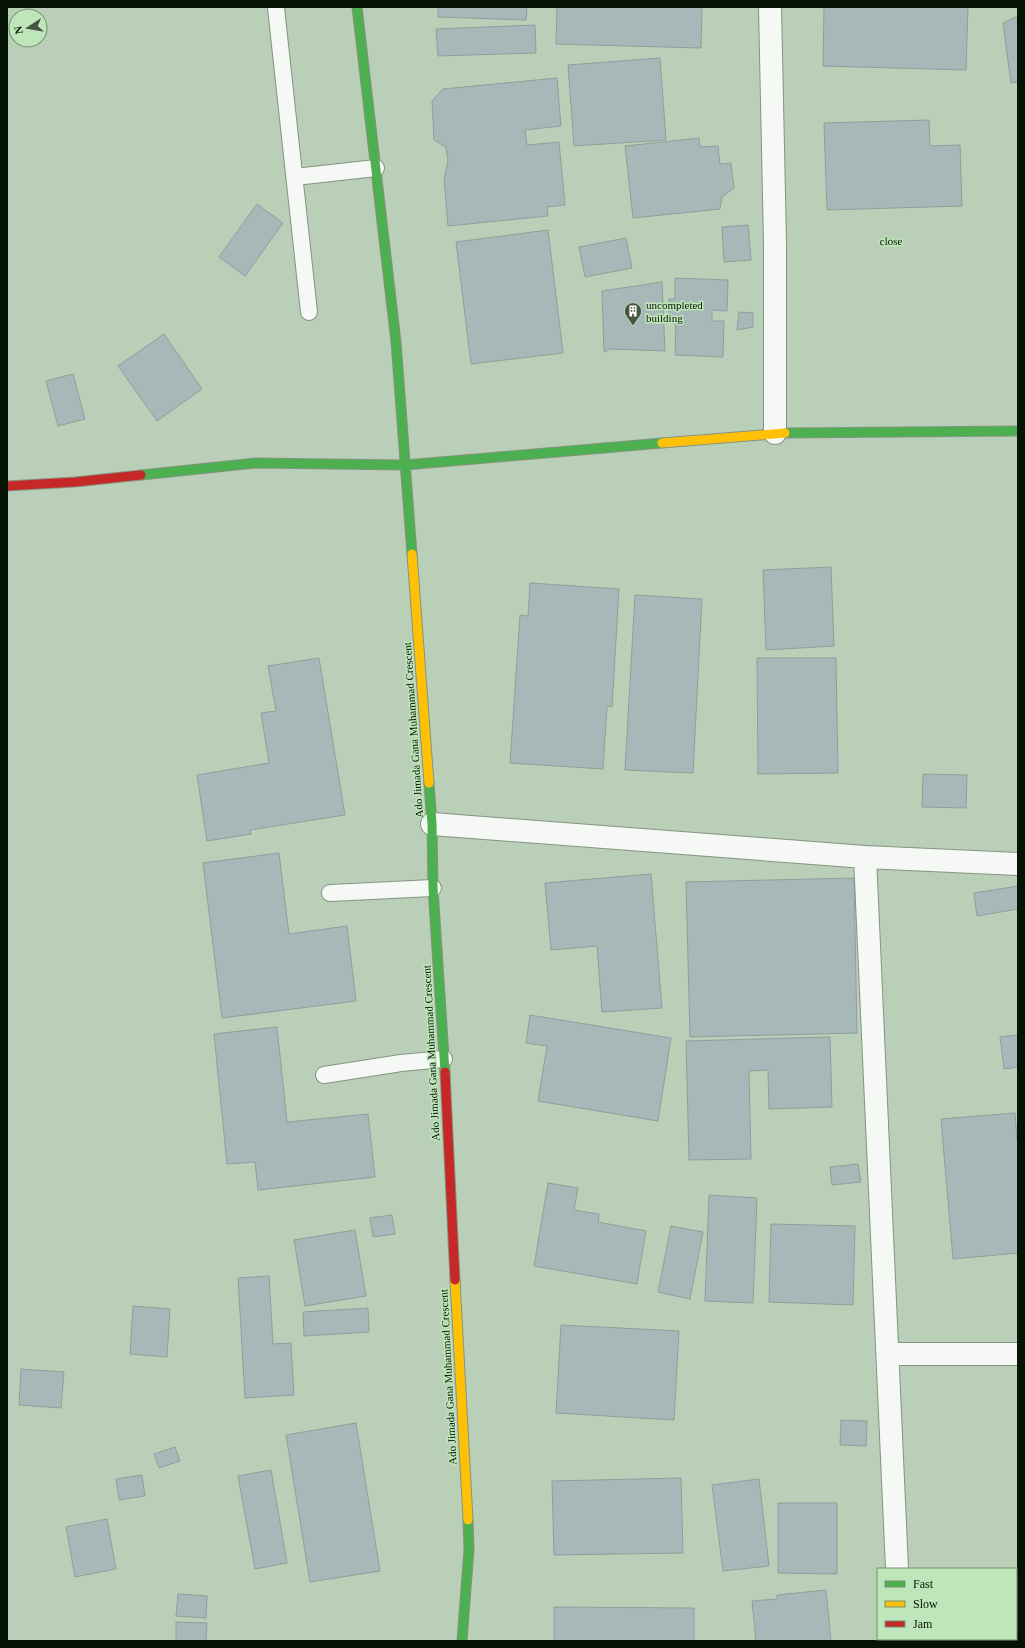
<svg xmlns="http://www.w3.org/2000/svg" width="1025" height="1648" viewBox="0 0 1025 1648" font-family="'Times New Roman',serif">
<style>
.building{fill:#a8b8b8;stroke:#909e9c}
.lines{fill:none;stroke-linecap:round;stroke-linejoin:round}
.lane-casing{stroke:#849482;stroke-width:18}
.street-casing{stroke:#849482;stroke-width:24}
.fast-casing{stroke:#849482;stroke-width:11}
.slow-casing{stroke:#849482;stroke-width:11}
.jam-casing{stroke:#849482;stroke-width:11}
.path{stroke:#cbd2cb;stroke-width:2.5;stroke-dasharray:1 3;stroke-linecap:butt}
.lane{stroke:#f5f8f4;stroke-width:16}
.street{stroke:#f5f8f4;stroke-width:22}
.fast{stroke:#4caf50;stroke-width:9}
.slow{stroke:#ffc107;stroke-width:9}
.jam{stroke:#c62828;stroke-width:9}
.labels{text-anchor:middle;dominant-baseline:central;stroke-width:3;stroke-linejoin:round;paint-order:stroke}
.street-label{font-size:11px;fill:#061405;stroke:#bfe6ba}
.poi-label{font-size:11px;fill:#061405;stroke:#bfe6ba;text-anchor:start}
</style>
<rect width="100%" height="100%" fill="#bacfb7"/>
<path class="building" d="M 438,7 L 527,7 L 526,20 L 438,17 Z
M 557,7 L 702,7 L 701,48 L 556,44 Z
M 824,7 L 968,7 L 966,70 L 823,66 Z
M 1018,16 L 1018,82 L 1011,83 L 1003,23 Z
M 535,25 L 536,53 L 438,56 L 436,29 Z
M 660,58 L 666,140 L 574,146 L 568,65 Z
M 557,78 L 561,126 L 525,130 L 527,145 L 559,142 L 565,205 L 547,207 L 548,216 L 448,226 L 444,179 L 448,161 L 446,147 L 434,140 L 432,101 L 443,89 Z
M 929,120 L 930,146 L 960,145 L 962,206 L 827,210 L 824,123 Z
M 699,138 L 700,147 L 718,146 L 720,164 L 731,163 L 734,188 L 722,197 L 720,209 L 633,218 L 625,146 Z
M 257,204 L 283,223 L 245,276 L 219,257 Z
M 748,225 L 751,260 L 724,262 L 722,227 Z
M 548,230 L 563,353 L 471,364 L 456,242 Z
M 626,238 L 632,268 L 585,277 L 579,247 Z
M 675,278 L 728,280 L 727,311 L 712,310 L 712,321 L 724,321 L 723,357 L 675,355 L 676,320 L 669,319 L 669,299 L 675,299 Z
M 662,282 L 665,351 L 611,349 L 604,352 L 602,291 Z
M 739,312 L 753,313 L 753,327 L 737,330 Z
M 164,334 L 202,389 L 157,421 L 118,366 Z
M 73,374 L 85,419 L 58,426 L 46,381 Z
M 831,567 L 834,646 L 766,650 L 763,570 Z
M 530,583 L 619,589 L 612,707 L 607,706 L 603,769 L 510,763 L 520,615 L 528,616 Z
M 635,595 L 702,599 L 693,773 L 625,770 Z
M 319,658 L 345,815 L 250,830 L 251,834 L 207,841 L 197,775 L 269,763 L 261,713 L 276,711 L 268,666 Z
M 757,658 L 836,658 L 838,773 L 758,774 Z
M 923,774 L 967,775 L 966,808 L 922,807 Z
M 279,853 L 289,934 L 347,926 L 356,1001 L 222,1018 L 203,863 Z
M 651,874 L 662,1008 L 602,1012 L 597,946 L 551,950 L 545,883 Z
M 854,878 L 857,1033 L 690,1037 L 686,882 Z
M 1018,886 L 1018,909 L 977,916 L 974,893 Z
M 530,1015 L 671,1038 L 658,1121 L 538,1101 L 547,1046 L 526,1043 Z
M 277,1027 L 287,1122 L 368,1114 L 375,1177 L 258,1190 L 255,1162 L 227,1164 L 214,1034 Z
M 1018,1035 L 1018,1067 L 1004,1069 L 1000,1037 Z
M 830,1037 L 832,1107 L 769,1109 L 768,1070 L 749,1071 L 751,1159 L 689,1160 L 686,1041 Z
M 1015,1113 L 1017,1140 L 1018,1140 L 1018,1253 L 953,1259 L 941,1119 Z
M 858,1164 L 861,1182 L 832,1185 L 830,1167 Z
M 548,1183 L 578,1188 L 574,1210 L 599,1214 L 598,1222 L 646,1231 L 637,1284 L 534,1266 Z
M 709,1195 L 757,1198 L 753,1303 L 705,1301 Z
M 392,1215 L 395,1234 L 373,1237 L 370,1218 Z
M 771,1224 L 855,1226 L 853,1305 L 769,1302 Z
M 671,1226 L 703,1232 L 690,1299 L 658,1292 Z
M 355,1230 L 366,1296 L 305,1306 L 294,1240 Z
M 269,1276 L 273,1344 L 291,1343 L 294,1395 L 245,1398 L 238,1278 Z
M 133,1306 L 170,1309 L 167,1357 L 130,1354 Z
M 368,1308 L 369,1332 L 304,1336 L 303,1312 Z
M 561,1325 L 679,1331 L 674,1420 L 556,1413 Z
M 21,1369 L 64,1372 L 61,1408 L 19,1405 Z
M 841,1420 L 867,1421 L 866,1446 L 840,1445 Z
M 356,1423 L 380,1571 L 310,1582 L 286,1435 Z
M 175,1447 L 180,1461 L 159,1468 L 154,1454 Z
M 271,1470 L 287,1563 L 255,1569 L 238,1476 Z
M 142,1475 L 145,1496 L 119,1500 L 116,1479 Z
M 681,1478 L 683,1553 L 554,1555 L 552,1481 Z
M 759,1479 L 769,1566 L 723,1571 L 712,1485 Z
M 778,1503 L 837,1503 L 837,1574 L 778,1573 Z
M 107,1519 L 116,1569 L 75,1577 L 66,1527 Z
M 826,1590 L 831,1641 L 756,1641 L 752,1601 L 777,1599 L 777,1595 Z
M 178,1594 L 207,1596 L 206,1618 L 176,1616 Z
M 1016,1605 L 1018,1605 L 1018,1641 L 956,1641 L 955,1639 L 1016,1639 Z
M 554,1607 L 694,1608 L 694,1641 L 554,1641 Z
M 176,1622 L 207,1623 L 206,1641 L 176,1641 Z"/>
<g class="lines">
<g class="lane-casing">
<path id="lane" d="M 276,8 L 309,312
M 295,177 L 376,168
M 330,893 L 433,888
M 324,1075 L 401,1063 L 444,1059"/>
</g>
<g class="street-casing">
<path id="street" d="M 770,7 L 775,243 L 775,433
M 432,824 L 865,857 L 897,1569
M 865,857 L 1018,864
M 888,1354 L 1018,1354
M 899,1639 L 899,1641"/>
</g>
<g class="fast-casing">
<path id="fast" d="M 357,7 L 396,342 L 412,554
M 785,433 L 1018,431
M 141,475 L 256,463 L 405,465 L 662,443
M 429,783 L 432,824 L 433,888 L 445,1072
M 462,1641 L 469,1549 L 468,1520"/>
</g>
<g class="slow-casing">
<path id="slow" d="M 662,443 L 785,433
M 412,554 L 429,783
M 455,1280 L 468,1520"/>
</g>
<g class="jam-casing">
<path id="jam" d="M 7,486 L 75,482 L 141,475
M 445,1072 L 455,1280"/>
</g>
<path class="path" d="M 801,243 L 1007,239"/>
<use href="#lane" class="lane"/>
<use href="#street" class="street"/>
<use href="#fast" class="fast"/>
<use href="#slow" class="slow"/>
<use href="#jam" class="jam"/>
</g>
<defs>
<g id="building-pin" transform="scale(0.9)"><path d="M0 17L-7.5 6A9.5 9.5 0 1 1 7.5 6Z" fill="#455543" stroke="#bfe6ba"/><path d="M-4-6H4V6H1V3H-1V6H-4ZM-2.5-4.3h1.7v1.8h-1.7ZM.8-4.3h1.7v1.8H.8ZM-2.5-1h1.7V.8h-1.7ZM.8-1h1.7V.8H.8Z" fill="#fff"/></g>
</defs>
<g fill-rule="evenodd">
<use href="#building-pin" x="633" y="311"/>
</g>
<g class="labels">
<g class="street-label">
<text transform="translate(891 241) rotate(-1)">close</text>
<text transform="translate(413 730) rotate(-94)">Ado Jimada Gana Muhammad Crescent</text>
<text transform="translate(431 1053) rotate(-93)">Ado Jimada Gana Muhammad Crescent</text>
<text transform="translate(448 1377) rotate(-93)">Ado Jimada Gana Muhammad Crescent</text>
</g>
<g class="poi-label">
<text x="646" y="305">uncompleted<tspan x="646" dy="13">building</tspan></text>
</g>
</g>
<rect width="1025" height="1648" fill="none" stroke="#061405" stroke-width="16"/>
<rect x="877" y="1568" width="140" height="72" fill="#bfe6ba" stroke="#759272"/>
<rect x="885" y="1581" width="20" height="6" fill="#4caf50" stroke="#759272"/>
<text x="913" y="1588" font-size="12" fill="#061405">Fast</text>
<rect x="885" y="1601" width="20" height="6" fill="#ffc107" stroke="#759272"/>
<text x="913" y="1608" font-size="12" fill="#061405">Slow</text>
<rect x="885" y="1621" width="20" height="6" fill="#c62828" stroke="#759272"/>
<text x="913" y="1628" font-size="12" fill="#061405">Jam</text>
<g transform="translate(28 28) rotate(258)"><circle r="19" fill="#bfe6ba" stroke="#759272"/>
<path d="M0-3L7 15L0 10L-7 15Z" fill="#455543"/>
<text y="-6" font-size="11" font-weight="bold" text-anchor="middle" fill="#061405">N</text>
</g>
</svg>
